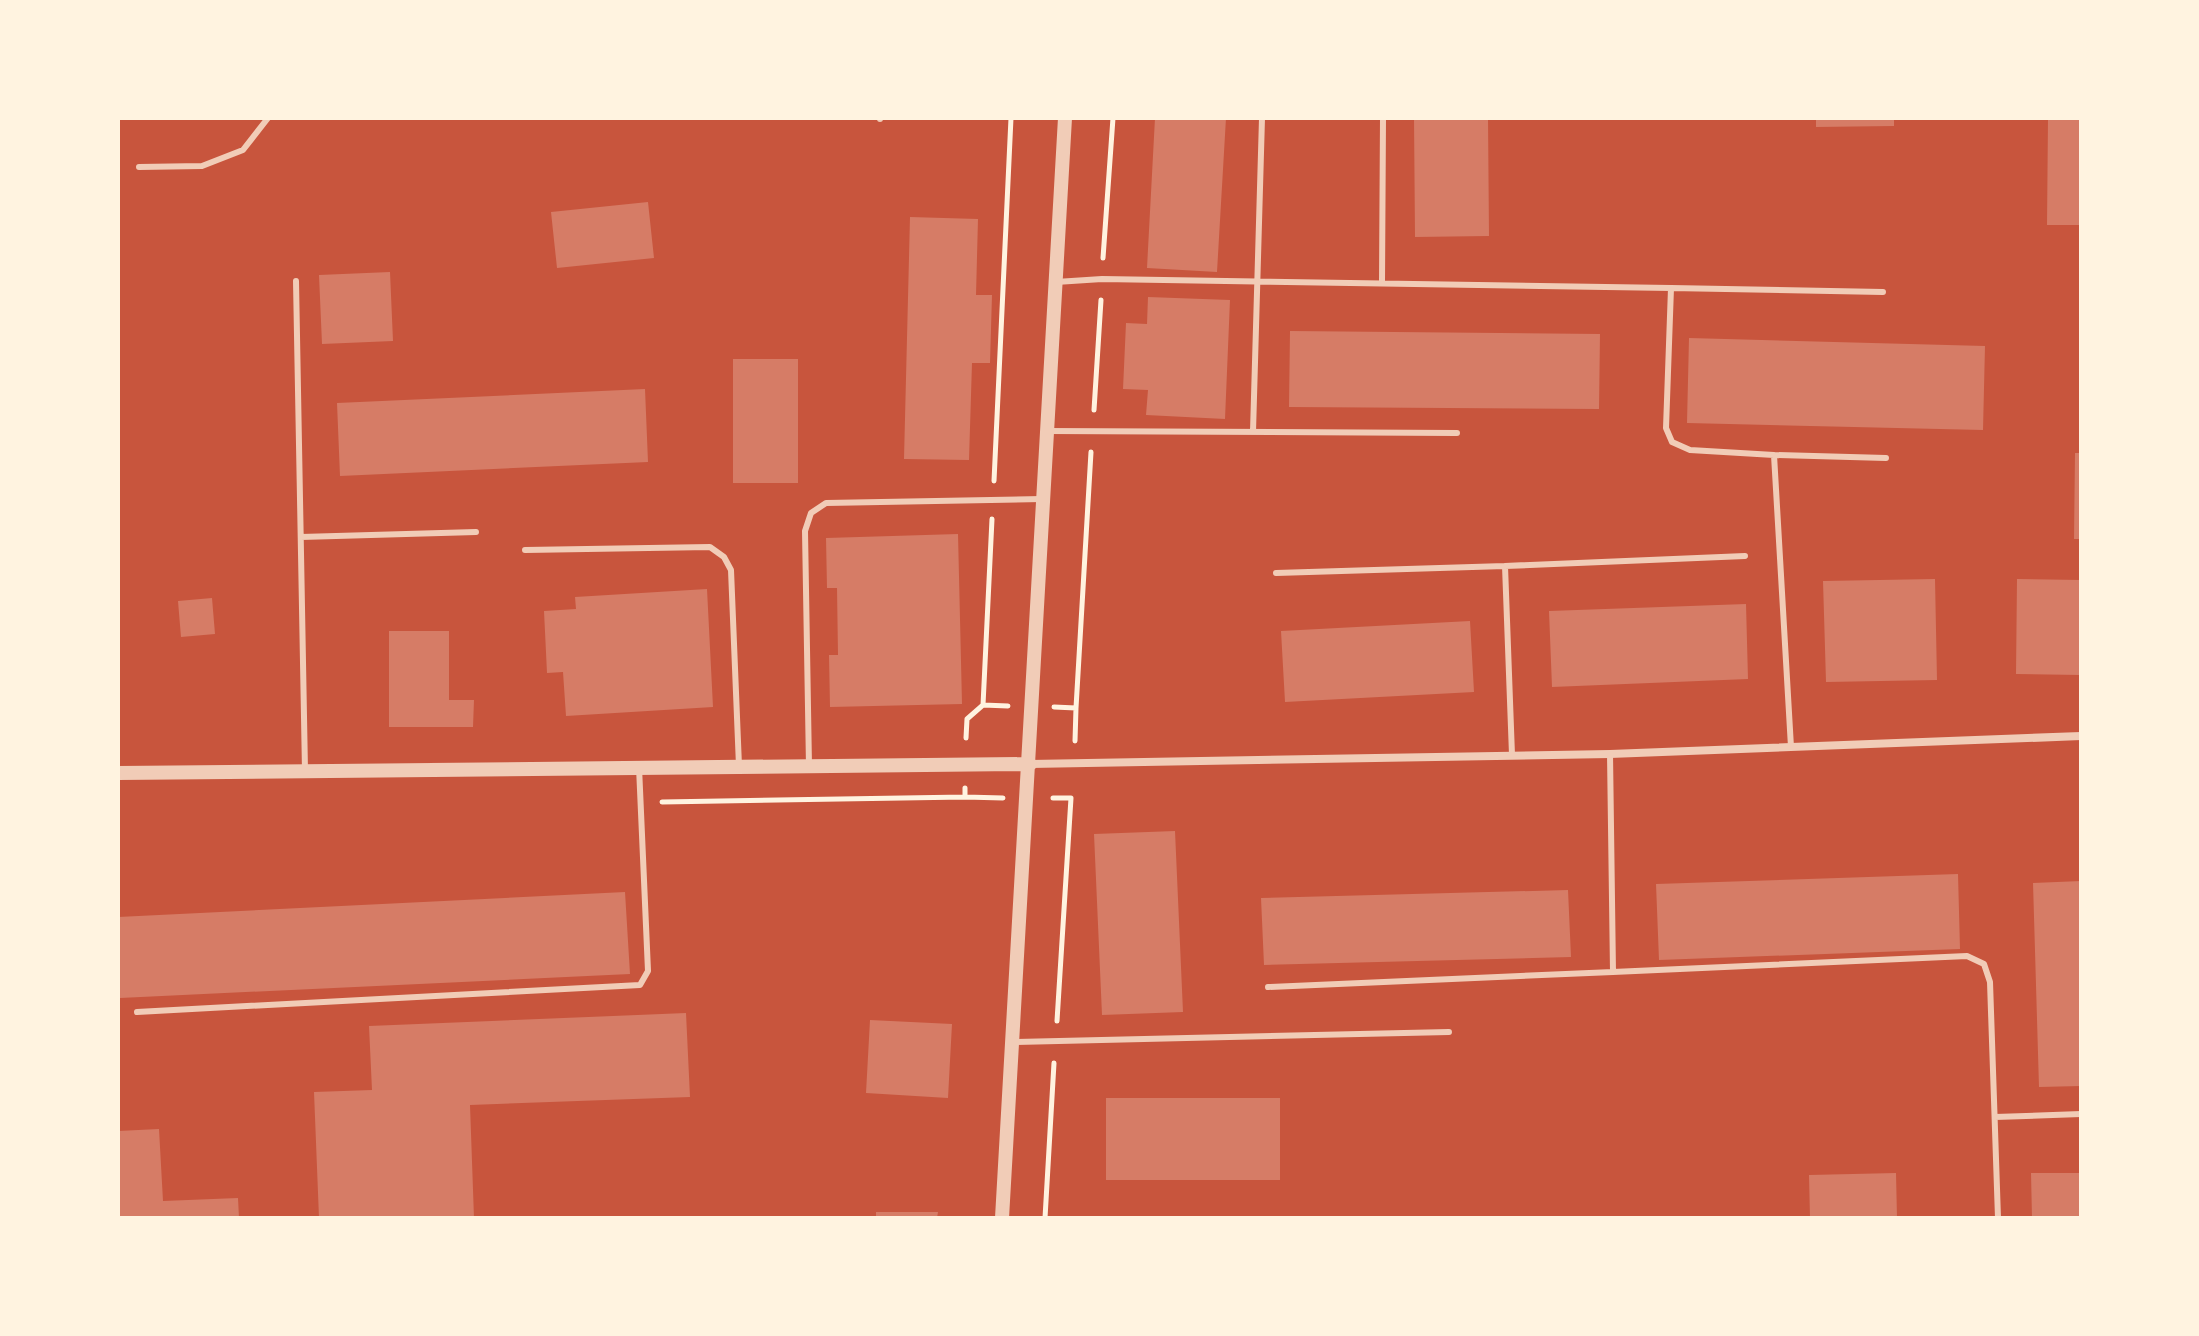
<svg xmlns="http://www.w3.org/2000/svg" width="2199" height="1336" viewBox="0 0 2199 1336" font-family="'Roboto Condensed',sans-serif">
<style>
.building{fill:#d67c66}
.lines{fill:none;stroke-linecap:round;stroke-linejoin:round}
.path{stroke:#fff3e0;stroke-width:5}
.service{stroke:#f1ccb7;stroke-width:6}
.minor{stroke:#f1ccb7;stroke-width:8}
.tertiary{stroke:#f1ccb7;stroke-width:14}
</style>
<rect width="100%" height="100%" fill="#c8553d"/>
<path class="building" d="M 1155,118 L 1226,118 L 1217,272 L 1147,268 Z
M 1414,118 L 1488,118 L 1489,236 L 1415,237 Z
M 1816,118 L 1894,118 L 1894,126 L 1816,127 Z
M 2048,118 L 2081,118 L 2081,225 L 2047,225 Z
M 648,202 L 654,258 L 557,268 L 551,212 Z
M 910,217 L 978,219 L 976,295 L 992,295 L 990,363 L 972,363 L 969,460 L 904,459 Z
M 390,272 L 393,341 L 322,344 L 319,275 Z
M 1148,297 L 1230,300 L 1225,419 L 1146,415 L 1148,390 L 1123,389 L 1126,323 L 1147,324 Z
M 1290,331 L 1600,334 L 1599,409 L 1289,407 Z
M 1689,338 L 1985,346 L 1983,430 L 1687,423 Z
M 733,359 L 798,359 L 798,483 L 733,483 Z
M 645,389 L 648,462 L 340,476 L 337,403 Z
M 2075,453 L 2081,453 L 2081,539 L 2074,539 Z
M 958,534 L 962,704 L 830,707 L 829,655 L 838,655 L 837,588 L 827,588 L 826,538 Z
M 1935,579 L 1937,680 L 1826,682 L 1823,581 Z
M 2017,579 L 2081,580 L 2081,675 L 2016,674 Z
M 707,589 L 713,707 L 566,716 L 563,672 L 547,673 L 544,611 L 576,609 L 575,597 Z
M 212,598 L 215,634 L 181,637 L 178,601 Z
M 1746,604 L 1748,679 L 1552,687 L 1549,611 Z
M 1470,621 L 1474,692 L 1285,702 L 1281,631 Z
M 389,631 L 449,631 L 449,700 L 474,700 L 473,727 L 389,727 Z
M 1175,831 L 1183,1012 L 1102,1015 L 1094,834 Z
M 1958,874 L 1960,949 L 1659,960 L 1656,884 Z
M 2081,881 L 2081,1086 L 2039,1087 L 2033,883 Z
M 1568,890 L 1571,957 L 1264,965 L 1261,898 Z
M 625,892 L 630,974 L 120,998 L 118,917 Z
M 686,1013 L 690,1097 L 470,1105 L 474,1218 L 319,1218 L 314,1092 L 372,1090 L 369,1026 Z
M 870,1020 L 952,1024 L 948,1098 L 866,1093 Z
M 1106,1098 L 1280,1098 L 1280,1180 L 1106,1180 Z
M 159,1129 L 163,1201 L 238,1198 L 239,1218 L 118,1218 L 118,1131 Z
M 1896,1173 L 1897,1218 L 1810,1218 L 1809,1175 Z
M 2031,1173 L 2081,1173 L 2081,1218 L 2032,1218 Z
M 876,1212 L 938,1212 L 937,1218 L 876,1218 Z"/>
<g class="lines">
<path class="path" d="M 1103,258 L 1113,118
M 1094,410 L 1101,300
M 994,481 L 1011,118
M 983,705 L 992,519
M 1054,707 L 1076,708 L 1091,452
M 966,738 L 967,719 L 983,705 L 1008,706
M 1075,741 L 1076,708
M 965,788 L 965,797 L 1003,798
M 1053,798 L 1071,798 L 1057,1021
M 662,802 L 965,797
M 1045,1218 L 1054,1063"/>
<path class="service" d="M 880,119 L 880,118
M 139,167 L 202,166 L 243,150 L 268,118
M 296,281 L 305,771
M 1056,282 L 1102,279 L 1671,288
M 1382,283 L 1383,118
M 1047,431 L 1457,433
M 1253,432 L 1262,118
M 1774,455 L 1690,450 L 1672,442 L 1666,428 L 1671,288 L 1883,292
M 301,537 L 476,532
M 525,550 L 710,547 L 724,557 L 731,570 L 739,766
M 1505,566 L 1745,556
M 1276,573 L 1505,566 L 1512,755
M 1791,747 L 1774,455 L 1886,458
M 1610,754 L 1613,972 L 1967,956 L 1984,964 L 1990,982 L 1998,1218
M 809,766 L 805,531 L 811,513 L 826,503 L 1042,499
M 1268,987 L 1613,972
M 137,1012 L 640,985 L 648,971 L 639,767
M 1012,1042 L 1449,1032
M 1995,1117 L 2081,1114"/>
<path class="minor" d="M 1030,764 L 1610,754 L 2081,736"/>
<path class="tertiary" d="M 118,773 L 1030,764
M 1002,1218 L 1065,118"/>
</g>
<rect width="2199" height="1336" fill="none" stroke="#fff3e0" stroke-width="240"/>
</svg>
